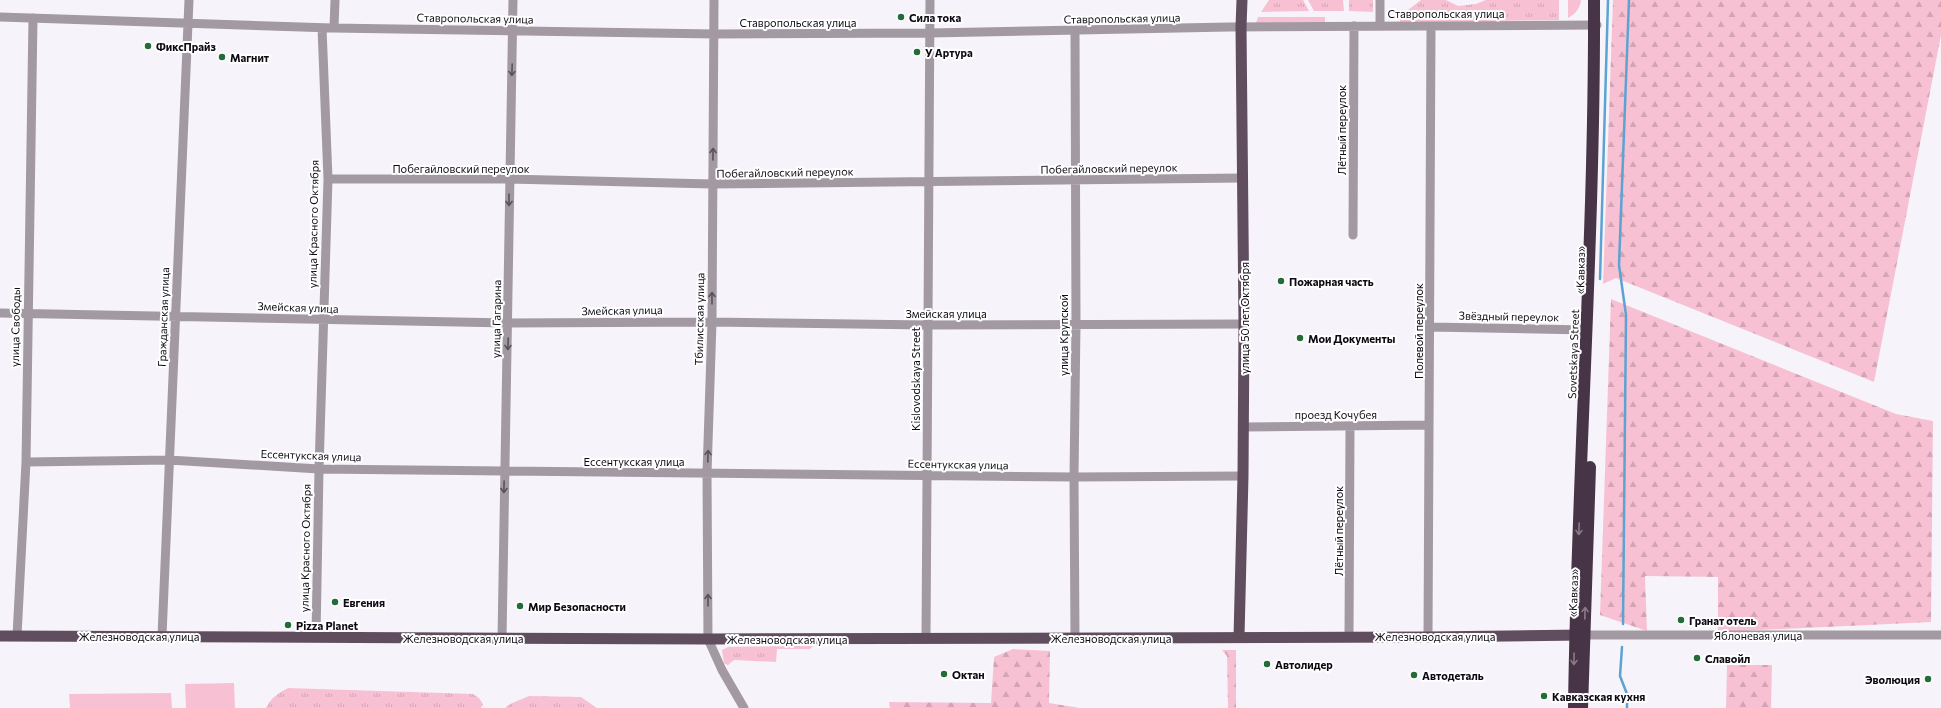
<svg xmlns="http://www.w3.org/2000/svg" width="1941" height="708" viewBox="0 0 1941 708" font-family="Commissioner,sans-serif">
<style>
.grass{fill:url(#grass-tufts)}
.forest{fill:url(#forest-firs)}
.park{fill:#f8c1d3}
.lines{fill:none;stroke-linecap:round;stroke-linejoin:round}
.stream{stroke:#5da3d1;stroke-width:2.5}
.minor{stroke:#a399a2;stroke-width:9}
.major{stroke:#604e5f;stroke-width:11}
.highway{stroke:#483447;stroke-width:12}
.oneway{stroke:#58525b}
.oneway2{stroke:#887b87}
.poi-dot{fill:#236c39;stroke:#fff;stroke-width:1.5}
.labels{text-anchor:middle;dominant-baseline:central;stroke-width:4;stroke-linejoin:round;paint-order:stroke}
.street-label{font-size:11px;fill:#0d0a14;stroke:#fff}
.poi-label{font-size:11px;font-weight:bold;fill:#0d0a14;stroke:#fff;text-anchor:start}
</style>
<defs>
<pattern id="grass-tufts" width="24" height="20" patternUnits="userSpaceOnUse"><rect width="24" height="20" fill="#f8c1d3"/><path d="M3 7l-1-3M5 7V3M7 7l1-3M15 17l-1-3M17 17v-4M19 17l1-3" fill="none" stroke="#d3a4b4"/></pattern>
<pattern id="forest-firs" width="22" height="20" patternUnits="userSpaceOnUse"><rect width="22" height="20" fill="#f8c1d3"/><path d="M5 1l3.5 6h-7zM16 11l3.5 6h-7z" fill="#d3a4b4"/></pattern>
</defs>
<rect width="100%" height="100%" fill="#f6f4fa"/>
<path class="grass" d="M 1269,0 L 1303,0 L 1309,11 L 1261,12 Z
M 1308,0 L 1343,0 L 1344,11 L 1314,11 Z
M 1349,0 L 1373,0 L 1373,12 L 1349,11 Z
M 1421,0 L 1446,0 L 1458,6 L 1476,4 L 1486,0 L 1559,0 L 1559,20 L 1400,22 L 1400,16 Z
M 1568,0 L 1581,0 C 1580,9 1575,14 1568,18 Z
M 1258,17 L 1325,17 L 1325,22 L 1256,23 Z
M 813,646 L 810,649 L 777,649 L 776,662 L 734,660 L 728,665 L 724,663 L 722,650 L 728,647 Z
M 288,688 L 473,694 L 479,698 L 483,704 L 481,708 L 266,708 C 271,698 278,693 288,688 Z
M 529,696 L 581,697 L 597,708 L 505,708 L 510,704 Z"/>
<path class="forest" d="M 1613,0 L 1941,0 L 1941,35 L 1874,382 L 1616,278 L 1603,284 Z
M 1611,299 L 1896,414 L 1933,421 L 1931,622 L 1718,632 L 1718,577 L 1645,576 L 1647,631 L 1600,615 Z
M 1013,649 L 1050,651 L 1049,703 L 1080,708 L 890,708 L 889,702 L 991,703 L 994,657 Z
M 1222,650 L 1236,650 L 1236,708 L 1228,708 L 1227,656 Z
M 1727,665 L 1772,665 L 1771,708 L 1726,708 Z"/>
<path class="park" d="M 234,683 L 235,708 L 186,708 L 185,684 Z
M 171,693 L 172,708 L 70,708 L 69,694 Z"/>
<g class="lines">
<path class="stream" d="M 1600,279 L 1608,0
M 1623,624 L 1626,315 L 1619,265 L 1629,0
M 1622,647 L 1620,676 L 1627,694 L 1627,708"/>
<path class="minor" d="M 714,0 L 712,322 L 707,473 L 708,639 L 722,670 L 744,708
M 0,17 L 332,28 L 715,34 L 930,33 L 1229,27 L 1597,25
M 1380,26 L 1380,0
M 334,28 L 335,0
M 1075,31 L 1076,324 L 1074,477 L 1075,638
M 328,179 L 509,179 L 712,184 L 1243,178
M 1353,235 L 1354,26
M 0,313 L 508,323 L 712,322 L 927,325 L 1244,324
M 1430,327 L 1587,330
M 1243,427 L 1429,425
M 26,462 L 169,460 L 319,469 L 504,471 L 1074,477 L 1243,476
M 1584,635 L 1941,635
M 17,636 L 26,462 L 33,18
M 162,636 L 189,0
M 1349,636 L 1350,426
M 316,637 L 319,469 L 328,179 L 322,28
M 1428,637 L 1431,26
M 502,639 L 513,0
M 926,639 L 930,0"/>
<path class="major" d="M 0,636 L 708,639 L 1428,637 L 1583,635
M 1239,637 L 1243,476 L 1244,324 L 1241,27 L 1242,0"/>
<path class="highway" d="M 1574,708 C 1577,472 1595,236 1594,0
M 1582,708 L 1590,467"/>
</g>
<defs><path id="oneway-shaft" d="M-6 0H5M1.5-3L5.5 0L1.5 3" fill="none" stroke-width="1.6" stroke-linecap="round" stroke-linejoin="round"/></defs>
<g class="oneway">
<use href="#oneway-shaft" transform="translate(512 70) rotate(92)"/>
<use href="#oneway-shaft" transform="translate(713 154) rotate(-89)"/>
<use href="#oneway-shaft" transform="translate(509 200) rotate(90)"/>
<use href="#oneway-shaft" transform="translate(712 298) rotate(-90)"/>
<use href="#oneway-shaft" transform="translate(508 344) rotate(92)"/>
<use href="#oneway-shaft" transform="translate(708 456) rotate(-88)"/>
<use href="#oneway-shaft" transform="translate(504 487) rotate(91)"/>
<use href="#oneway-shaft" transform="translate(708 600) rotate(-90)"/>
</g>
<g class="oneway2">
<use href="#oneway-shaft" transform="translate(1579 529) rotate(92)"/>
<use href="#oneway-shaft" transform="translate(1585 613) rotate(-88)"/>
<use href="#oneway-shaft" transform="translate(1574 659) rotate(91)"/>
</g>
<g class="poi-dot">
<circle cx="901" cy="17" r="4"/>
<circle cx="148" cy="46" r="4"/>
<circle cx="917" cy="52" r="4"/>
<circle cx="222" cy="57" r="4"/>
<circle cx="1281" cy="281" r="4"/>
<circle cx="1300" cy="338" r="4"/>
<circle cx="335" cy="602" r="4"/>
<circle cx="520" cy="606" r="4"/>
<circle cx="1681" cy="620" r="4"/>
<circle cx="288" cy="625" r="4"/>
<circle cx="1697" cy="658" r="4"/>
<circle cx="1267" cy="664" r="4"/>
<circle cx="944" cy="674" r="4"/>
<circle cx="1414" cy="675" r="4"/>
<circle cx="1928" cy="679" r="4"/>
<circle cx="1544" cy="696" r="4"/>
</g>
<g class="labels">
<g class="street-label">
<text x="1446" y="13">Ставропольская улица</text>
<text transform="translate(475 18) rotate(1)">Ставропольская улица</text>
<text transform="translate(1122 18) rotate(-1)">Ставропольская улица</text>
<text x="798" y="22">Ставропольская улица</text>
<text transform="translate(1341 130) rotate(-90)">Лётный переулок</text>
<text x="461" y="168">Побегайловский переулок</text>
<text transform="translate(1109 168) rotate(-1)">Побегайловский переулок</text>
<text transform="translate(785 172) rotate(-1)">Побегайловский переулок</text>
<text transform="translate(313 224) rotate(-89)">улица Красного Октября</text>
<text transform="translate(1580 270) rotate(-89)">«Кавказ»</text>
<text transform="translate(298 307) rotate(2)">Змейская улица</text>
<text transform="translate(622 310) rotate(-1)">Змейская улица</text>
<text x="946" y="313">Змейская улица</text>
<text transform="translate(1509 316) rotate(1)">Звёздный переулок</text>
<text transform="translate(163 317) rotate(-88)">Гражданская улица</text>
<text transform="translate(1244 318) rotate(-90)">улица 50 лет Октября</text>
<text transform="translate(496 319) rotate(-89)">улица Гагарина</text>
<text transform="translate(699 319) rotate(-89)">Тбилисская улица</text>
<text transform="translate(15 327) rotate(-89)">улица Свободы</text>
<text transform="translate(1418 331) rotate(-90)">Полевой переулок</text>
<text transform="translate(1063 335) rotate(-90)">улица Крупской</text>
<text transform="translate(1573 354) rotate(-88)">Sovetskaya Street</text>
<text transform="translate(915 379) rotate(-90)">Kislovodskaya Street</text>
<text x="1336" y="414">проезд Кочубея</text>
<text transform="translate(311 455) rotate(2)">Ессентукская улица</text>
<text x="634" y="461">Ессентукская улица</text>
<text transform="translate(958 464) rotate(1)">Ессентукская улица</text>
<text transform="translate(1338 531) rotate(-90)">Лётный переулок</text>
<text transform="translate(305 548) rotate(-89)">улица Красного Октября</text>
<text transform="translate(1573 593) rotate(-88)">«Кавказ»</text>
<text x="1758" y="635">Яблоневая улица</text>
<text x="139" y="636">Железноводская улица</text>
<text x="1435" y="636">Железноводская улица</text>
<text x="463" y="638">Железноводская улица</text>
<text x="1111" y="638">Железноводская улица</text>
<text x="787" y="639">Железноводская улица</text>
</g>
<g class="poi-label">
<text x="909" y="17">Сила тока</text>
<text x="156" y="46">ФиксПрайз</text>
<text x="925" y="52">У Артура</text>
<text x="230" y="57">Магнит</text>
<text x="1289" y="281">Пожарная часть</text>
<text x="1308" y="338">Мои Документы</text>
<text x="343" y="602">Евгения</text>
<text x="528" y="606">Мир Безопасности</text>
<text x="1689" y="620">Гранат отель</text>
<text x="296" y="625">Pizza Planet</text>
<text x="1705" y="658">Славойл</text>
<text x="1275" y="664">Автолидер</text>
<text x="952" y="674">Октан</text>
<text x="1422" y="675">Автодеталь</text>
<text x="1920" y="679" text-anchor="end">Эволюция</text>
<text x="1552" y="696">Кавказская кухня</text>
</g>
</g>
</svg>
